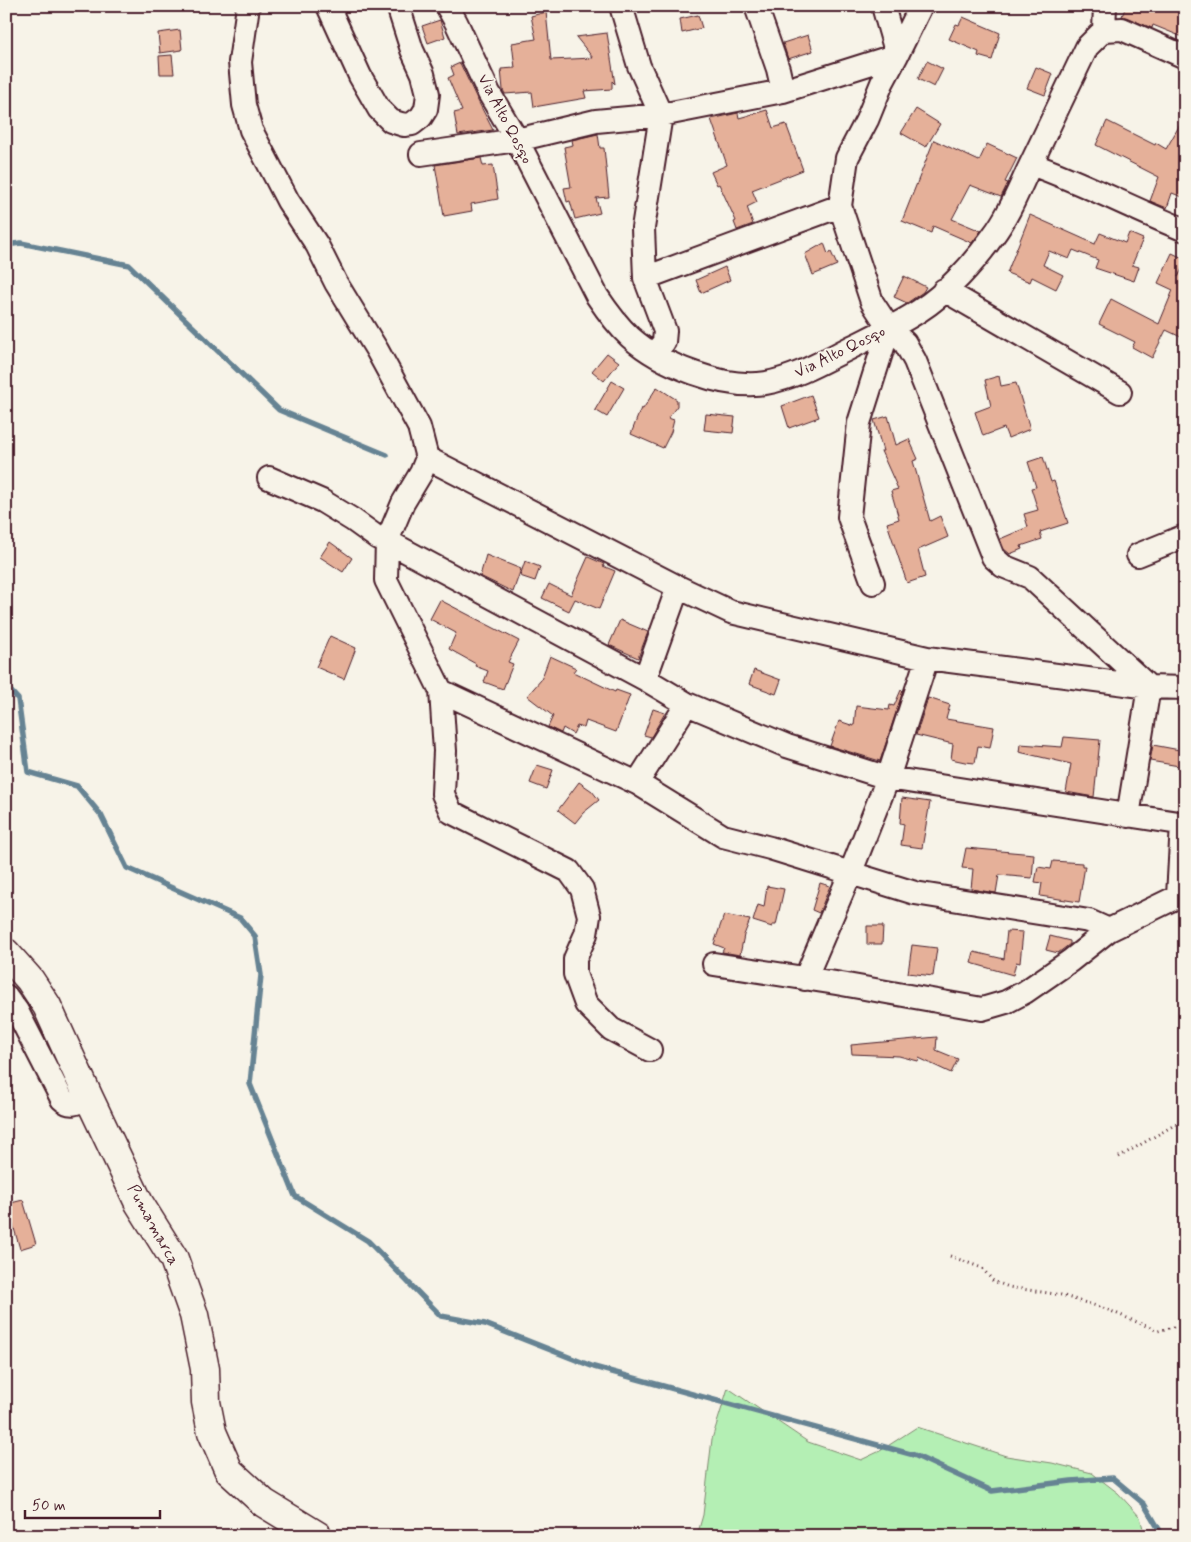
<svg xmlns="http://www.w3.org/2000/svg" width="1191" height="1542" viewBox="0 0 1191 1542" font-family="Mynerve,sans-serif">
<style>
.green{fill:#b4efb4;stroke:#7f8770}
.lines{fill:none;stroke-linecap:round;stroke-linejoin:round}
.stream{stroke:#668393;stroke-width:5.5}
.building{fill:#e5b099;stroke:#4a1f2b}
.minor-casing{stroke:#4a1f2b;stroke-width:26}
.major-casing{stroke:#4a1f2b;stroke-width:31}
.path{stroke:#4a1f2b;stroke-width:3;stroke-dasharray:1 4;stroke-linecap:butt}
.minor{stroke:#f7f3e8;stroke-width:22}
.major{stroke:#f7f3e8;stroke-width:28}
.labels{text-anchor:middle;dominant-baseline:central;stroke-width:4;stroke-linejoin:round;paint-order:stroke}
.street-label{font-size:16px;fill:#4a1f2b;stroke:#f7f3e8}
</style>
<rect width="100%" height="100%" fill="#f7f3e8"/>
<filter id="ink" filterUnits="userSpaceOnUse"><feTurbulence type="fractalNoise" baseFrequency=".02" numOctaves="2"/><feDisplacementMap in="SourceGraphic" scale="10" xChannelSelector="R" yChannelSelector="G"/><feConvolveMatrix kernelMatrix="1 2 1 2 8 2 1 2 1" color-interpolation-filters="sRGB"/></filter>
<g filter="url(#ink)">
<path class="green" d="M 728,1388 L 808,1442 L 861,1460 L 880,1451 L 917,1427 L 1006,1456 L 1052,1463 L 1092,1473 L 1118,1493 L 1140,1517 L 1145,1536 L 697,1536 L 703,1515 L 712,1439 Z"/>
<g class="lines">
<path class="stream" d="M 6,245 L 21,243 L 129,265 L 279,410 L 387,455
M 6,686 L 18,699 L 28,772 L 77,786 L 101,815 L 127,868 L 240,918 L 255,936 L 261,975 L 250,1084 L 295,1196 L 368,1241 L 441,1316 L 485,1324 L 594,1367 L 914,1455 L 992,1491 L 1071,1481 L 1113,1478 L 1144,1504 L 1163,1536"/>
</g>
<path class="building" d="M 1126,6 L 1185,6 L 1185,38 L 1153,25 L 1152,28 L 1122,16 Z
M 546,12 L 551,60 L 593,58 L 576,37 L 607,33 L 615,84 L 612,81 L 612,89 L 584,91 L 586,98 L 534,107 L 532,92 L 505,94 L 503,90 L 501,69 L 515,68 L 512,43 L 536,39 L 531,16 Z
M 698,15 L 702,28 L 682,33 L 680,19 Z
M 963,17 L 1000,33 L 992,60 L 978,56 L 979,52 L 949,39 L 956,24 L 959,25 Z
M 440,20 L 445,37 L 428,43 L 422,26 Z
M 180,30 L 182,50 L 160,53 L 158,33 Z
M 808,35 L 813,51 L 788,59 L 783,43 Z
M 172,55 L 174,74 L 160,74 L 159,56 Z
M 927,61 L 943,69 L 934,87 L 918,79 Z
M 460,63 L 477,99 L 493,130 L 458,135 L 454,113 L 462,111 L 448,78 L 454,75 L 451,67 Z
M 1036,67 L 1053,74 L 1045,95 L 1027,88 Z
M 916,109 L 940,124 L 926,147 L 901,133 Z
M 767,110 L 773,128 L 786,124 L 803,170 L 752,190 L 757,202 L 747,207 L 753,224 L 737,230 L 734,222 L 736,221 L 719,184 L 717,185 L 711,172 L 727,165 L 711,119 L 738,113 L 739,118 Z
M 1185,116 L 1185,198 L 1172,193 L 1167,208 L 1150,201 L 1159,177 L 1096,145 L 1107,121 L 1155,145 L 1156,143 L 1166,149 Z
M 598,134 L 600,148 L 604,148 L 609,197 L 596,198 L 600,213 L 575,219 L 570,201 L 567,202 L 564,188 L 571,187 L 564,147 L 573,145 L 572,140 Z
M 934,140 L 979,161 L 987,144 L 1017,158 L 1005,182 L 1008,183 L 1001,197 L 970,185 L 952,219 L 981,231 L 972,243 L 933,226 L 931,233 L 902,221 Z
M 481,158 L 483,166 L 493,165 L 498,199 L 471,204 L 472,211 L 444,216 L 435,165 Z
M 1030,215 L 1095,244 L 1100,233 L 1125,243 L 1129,233 L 1143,239 L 1132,265 L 1139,267 L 1134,281 L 1095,268 L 1098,260 L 1073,250 L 1069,259 L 1049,251 L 1043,265 L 1063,275 L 1056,289 L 1032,277 L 1030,282 L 1007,273 Z
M 824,243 L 828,254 L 831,252 L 837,265 L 813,275 L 805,254 Z
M 1172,253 L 1185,259 L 1185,262 L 1178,277 L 1185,264 L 1185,339 L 1166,330 L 1152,358 L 1132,347 L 1135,342 L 1099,324 L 1111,299 L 1159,324 L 1173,290 L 1158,283 Z
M 725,267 L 730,280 L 701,293 L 696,280 Z
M 904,276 L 926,287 L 923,292 L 907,303 L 894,297 Z
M 607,353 L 619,362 L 604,381 L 592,371 Z
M 999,376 L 1001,386 L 1016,383 L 1030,429 L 1008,438 L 1004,428 L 983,436 L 975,412 L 991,406 L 985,380 Z
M 612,381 L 624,388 L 607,417 L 595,410 Z
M 657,387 L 677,400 L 677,406 L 668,418 L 674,420 L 671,432 L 663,448 L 631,434 L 641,408 L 643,409 Z
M 811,395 L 819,417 L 789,428 L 782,406 Z
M 706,414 L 735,417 L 733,433 L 704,430 Z
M 888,416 L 896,445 L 909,439 L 918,459 L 913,461 L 930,521 L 940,516 L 948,537 L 918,550 L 925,577 L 907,583 L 887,523 L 899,519 L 891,491 L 898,489 L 881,451 L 883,451 L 874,420 Z
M 1043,457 L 1051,482 L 1054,481 L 1068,523 L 1040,532 L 1042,539 L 1021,546 L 1022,549 L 1010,554 L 1004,549 L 1000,539 L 1028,527 L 1024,514 L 1038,510 L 1031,488 L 1036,487 L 1028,462 Z
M 330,542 L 352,558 L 343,572 L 320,557 Z
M 486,555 L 521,569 L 513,592 L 480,576 Z
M 588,557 L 604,564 L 603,566 L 615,571 L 599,609 L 575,599 L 569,611 L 542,598 L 549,584 L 571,595 Z
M 525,561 L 540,567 L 535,581 L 520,576 Z
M 440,600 L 519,641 L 508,662 L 513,664 L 503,689 L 484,682 L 488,671 L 475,666 L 476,664 L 449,649 L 456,633 L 430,619 Z
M 620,620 L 648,632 L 638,658 L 609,645 Z
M 330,636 L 356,648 L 344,679 L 316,667 Z
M 550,656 L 576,668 L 573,672 L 615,692 L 616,690 L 630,695 L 616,732 L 586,721 L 584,728 L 577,726 L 573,734 L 563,728 L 561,733 L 548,727 L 553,716 L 527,696 L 541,680 Z
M 754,670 L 781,680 L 776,694 L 749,684 Z
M 901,690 L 903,691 L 880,761 L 830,746 L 839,721 L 854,726 L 856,706 L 889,710 L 890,705 L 894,706 Z
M 928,698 L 950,705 L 946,719 L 994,727 L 990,748 L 978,746 L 975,763 L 965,762 L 951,759 L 953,744 L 916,735 Z
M 653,709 L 665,713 L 651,737 L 644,735 Z
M 1064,737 L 1100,740 L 1094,797 L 1066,792 L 1071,764 L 1019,752 L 1020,744 L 1062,747 Z
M 1153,745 L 1185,751 L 1185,767 L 1150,761 Z
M 537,765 L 553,770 L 546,789 L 530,783 Z
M 579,782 L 592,791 L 599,800 L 583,813 L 575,823 L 558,810 Z
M 902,798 L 930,802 L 922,848 L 901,845 L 904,824 L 900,823 Z
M 966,848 L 1034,854 L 1032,878 L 999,875 L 996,893 L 971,889 L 973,869 L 962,868 Z
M 1053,861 L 1082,863 L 1082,866 L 1085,866 L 1079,902 L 1040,896 L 1042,883 L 1035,882 L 1038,867 L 1051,869 Z
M 820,883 L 830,886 L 819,913 L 812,910 Z
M 767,886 L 784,889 L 776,925 L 772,925 L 772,927 L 753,921 L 758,905 L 764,907 Z
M 724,915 L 750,920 L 744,935 L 740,955 L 722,952 L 724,948 L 714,944 Z
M 867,926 L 883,926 L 882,944 L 867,944 Z
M 1007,931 L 1023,932 L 1020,963 L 1016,962 L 1013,975 L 971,963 L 974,952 L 1004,959 Z
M 1050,936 L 1070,941 L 1070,944 L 1058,953 L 1046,950 Z
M 912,945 L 937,948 L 933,976 L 908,973 Z
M 937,1037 L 936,1050 L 958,1059 L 951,1073 L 919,1058 L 918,1061 L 899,1056 L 852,1054 L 851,1045 Z
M 23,1200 L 36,1244 L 20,1249 L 7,1204 Z"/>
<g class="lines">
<g class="minor-casing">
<path id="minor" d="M 248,6 L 240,62 L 244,105 L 251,130 L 288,201 L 317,245 L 336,283 L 377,350 L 419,427 L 427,458 L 421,473 L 403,503 L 387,541 L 386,580 L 441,691 L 637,783 L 687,704
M 328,6 L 360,76 L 379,109 L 391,121 L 404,125 L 412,124 L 421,117 L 426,109 L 428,94 L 423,74 L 412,50 L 398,6
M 447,6 L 456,22 L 489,93 L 517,140 L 597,296 C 607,311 617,325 630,337 C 661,365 725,390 766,383 C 798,377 827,359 856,345 C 878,334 899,324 919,311 C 946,294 975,262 993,236 C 1009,215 1019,189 1030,166 C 1049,126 1068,86 1087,47 L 1104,30 L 1122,29 L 1185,57
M 621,6 L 639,66 L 661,115 L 643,228 L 645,278 L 665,331 L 664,342 L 654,354
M 756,6 L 778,69 L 783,91
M 883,6 L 897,55 L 882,83 L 867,120 L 847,158 L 840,206 L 872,302 L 889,328 L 905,343 L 915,361 L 993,557 L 1003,566 L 1030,577 L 1149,687 L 1128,816
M 1104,30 L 1105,6
M 421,154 L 517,140 L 596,121 L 661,115 L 783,91 L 897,55 L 921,6
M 1031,164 C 1084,183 1133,209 1185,230
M 645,278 L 840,206
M 944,290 L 1120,392
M 427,458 L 678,587 L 731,612 L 927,658 L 1149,687 L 1185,688
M 269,478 L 322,501 L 353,520 L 378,538 L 387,541 L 645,679 L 687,704 L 787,746 L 888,778 L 1185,824
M 1138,555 L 1185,536
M 873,583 L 849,517 L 859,423 L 889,328
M 645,679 L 678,587
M 441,691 L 445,751 L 443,794 L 451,812 L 569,871 L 582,889 L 589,916 L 586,934 L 575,959 L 575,974 L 586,1004 L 611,1029 L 650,1050
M 637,783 L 723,836 L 770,848 L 915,893 L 1089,921 L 1109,930
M 1178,896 L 1182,824
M 714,964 L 836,983 L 982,1009 L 1006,1002 L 1025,992 L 1070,961 L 1109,930 L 1185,893
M 805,979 L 850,874 L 888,778 L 927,658
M 6,996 L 17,1011 L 62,1099 C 71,1108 79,1102 89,1098"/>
</g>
<g class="major-casing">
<path id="major" d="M 6,953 L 30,980 L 47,1006 L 89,1098 L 139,1203 L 174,1259 L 194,1315 L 205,1369 L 206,1402 L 212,1432 L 229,1471 L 264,1503 L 318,1536"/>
</g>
<path class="path" d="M 1119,1157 L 1185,1119
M 950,1256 L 982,1268 L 993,1281 L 1009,1287 L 1061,1295 L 1106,1309 L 1158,1331 L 1185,1324"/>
<use href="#minor" class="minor"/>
<use href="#major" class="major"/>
</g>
</g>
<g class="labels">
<g class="street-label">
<text transform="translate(505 119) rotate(62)">Via Alto Qosqo</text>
<text transform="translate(840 352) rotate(-26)">Via Alto Qosqo</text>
<text transform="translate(153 1225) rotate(61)">Pumamarca</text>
</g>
</g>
<rect width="1191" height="1542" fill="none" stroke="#f7f3e8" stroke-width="25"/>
<rect x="12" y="12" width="1166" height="1517" fill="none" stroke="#4a1f2b" stroke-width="2" filter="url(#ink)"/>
<path d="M25 1510v8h135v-8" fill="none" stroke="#4a1f2b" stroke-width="2.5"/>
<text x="32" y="1510" font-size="15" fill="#4a1f2b" stroke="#f7f3e8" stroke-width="4" paint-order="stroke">50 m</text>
</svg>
